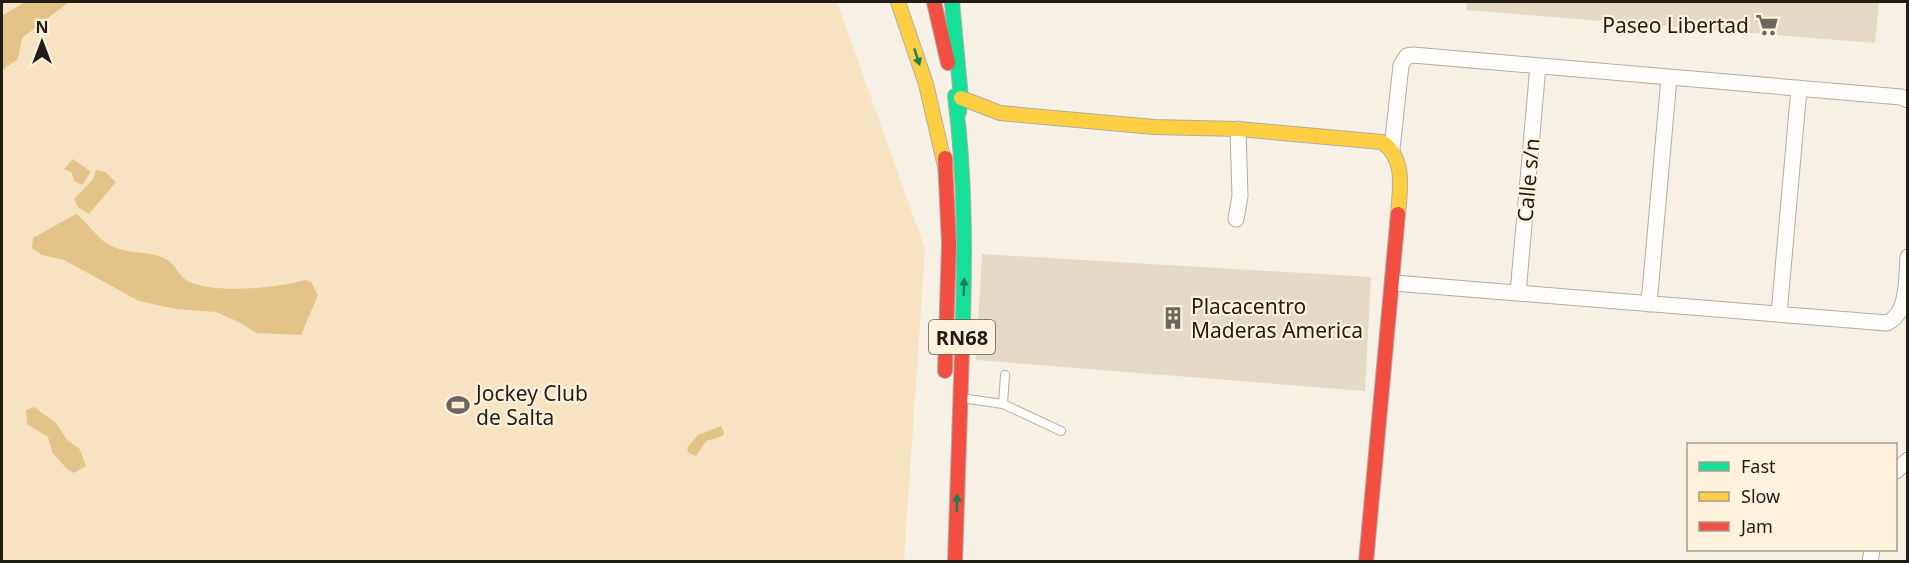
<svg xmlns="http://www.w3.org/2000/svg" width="1909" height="563" viewBox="0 0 1909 563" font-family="'Noto Sans',sans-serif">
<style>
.green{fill:#f7e3c1}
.water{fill:#e3c388}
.building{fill:#e4d9c5}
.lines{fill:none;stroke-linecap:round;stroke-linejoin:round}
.lane-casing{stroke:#b2ada4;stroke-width:10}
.street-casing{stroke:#b2ada4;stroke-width:17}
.fast-casing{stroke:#b2ada4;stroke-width:16}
.slow-casing{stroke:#b2ada4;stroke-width:16}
.jam-casing{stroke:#b2ada4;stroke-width:16}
.lane{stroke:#fefdfb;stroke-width:8}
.street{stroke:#fefdfb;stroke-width:15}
.fast{stroke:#16e098;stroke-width:14}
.slow{stroke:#ffcf43;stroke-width:14}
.jam{stroke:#f24e42;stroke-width:14}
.oneway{fill:#1c7e56}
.labels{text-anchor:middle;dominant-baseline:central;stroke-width:4.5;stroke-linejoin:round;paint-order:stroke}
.shield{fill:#fef2dd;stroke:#635d51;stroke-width:1.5}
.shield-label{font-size:20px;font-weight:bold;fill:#211d15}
.poi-label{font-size:21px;fill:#211d15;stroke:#fef2dd;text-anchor:start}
.street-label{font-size:21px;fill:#211d15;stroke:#fef2dd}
</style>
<rect width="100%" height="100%" fill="#f6f0e5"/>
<path class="green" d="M 2,2 L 837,2 L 925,249 L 904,561 L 2,561 Z"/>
<path class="water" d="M 25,2 L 69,2 L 22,38 L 18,59 L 2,70 L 2,16 Z
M 73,159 L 91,172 L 82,185 L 74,181 L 72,173 L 64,169 Z
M 96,170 L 105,172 L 116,182 L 89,214 L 78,207 L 74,199 L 93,179 Z
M 76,214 C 90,224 98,241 114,247 C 129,254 148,251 164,258 C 175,263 177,274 186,280 C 210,295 279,288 305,280 L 311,282 L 318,295 L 301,335 L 256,333 L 239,322 L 216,312 L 176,309 L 139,301 L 64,260 L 42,255 L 32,248 L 33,238 Z
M 34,407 L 56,423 L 68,441 L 79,448 L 86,466 L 74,473 L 67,469 L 52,452 L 48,437 L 27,424 L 26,410 Z
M 721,426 L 724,432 L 723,436 L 706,441 L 696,456 L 689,453 L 687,448 L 698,435 Z"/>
<path class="building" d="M 1467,2 L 1879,2 L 1875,43 L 1466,10 Z
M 982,254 L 1371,277 L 1365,391 L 976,360 Z"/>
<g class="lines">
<g class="lane-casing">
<path id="lane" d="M 961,398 L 1003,404 L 1061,431
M 1003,404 L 1005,375"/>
</g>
<g class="street-casing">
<path id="street" d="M 1392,149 L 1401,65 L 1407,56 L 1413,55 L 1901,97 L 1908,100
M 1236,219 L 1240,196 L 1238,129
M 1394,283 L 1887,323 C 1909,313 1906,279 1908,257
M 1518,293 L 1538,66
M 1649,304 L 1669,78
M 1779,314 L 1799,88
M 1896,471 L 1908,460
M 1870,562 L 1872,550"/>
</g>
<g class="fast-casing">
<path id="fast" d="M 952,2 L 961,98 L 959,112
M 955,96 C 966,181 965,266 962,351"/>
</g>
<g class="slow-casing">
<path id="slow" d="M 898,2 L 926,84 L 947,175
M 961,98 L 1000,113 L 1154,127 L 1238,129 L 1382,142 C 1406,159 1400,188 1398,214"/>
</g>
<g class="jam-casing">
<path id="jam" d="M 934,2 L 948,63
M 945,158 L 949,244 L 945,371
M 955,562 L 962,351
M 1366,562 L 1398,214"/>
</g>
<use href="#lane" class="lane"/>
<use href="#street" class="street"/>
<use href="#fast" class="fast"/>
<use href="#slow" class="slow"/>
<use href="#jam" class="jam"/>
</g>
<defs><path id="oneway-solid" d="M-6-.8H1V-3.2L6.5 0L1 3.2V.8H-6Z" transform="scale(1.5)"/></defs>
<g class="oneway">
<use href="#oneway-solid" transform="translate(917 57) rotate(72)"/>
<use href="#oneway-solid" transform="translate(964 287) rotate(-88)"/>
<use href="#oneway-solid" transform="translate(957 503) rotate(-88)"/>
</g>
<defs>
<g id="supermarket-bare" transform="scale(1.8)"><path d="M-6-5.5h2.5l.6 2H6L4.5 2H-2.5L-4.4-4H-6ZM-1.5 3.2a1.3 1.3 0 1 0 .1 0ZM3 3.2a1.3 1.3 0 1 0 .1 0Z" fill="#6c675e" stroke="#fef2dd" stroke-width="2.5" paint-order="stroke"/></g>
<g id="building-bare" transform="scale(1.8)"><path d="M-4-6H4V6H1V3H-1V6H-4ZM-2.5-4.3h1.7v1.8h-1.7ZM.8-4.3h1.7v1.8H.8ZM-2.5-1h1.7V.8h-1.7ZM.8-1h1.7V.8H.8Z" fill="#6c675e" stroke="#fef2dd" stroke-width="2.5" paint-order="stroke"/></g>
<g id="stadium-bare" transform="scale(1.8)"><path d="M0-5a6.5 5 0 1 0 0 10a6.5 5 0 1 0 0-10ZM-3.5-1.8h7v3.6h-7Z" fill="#6c675e" stroke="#fef2dd" stroke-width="2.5" paint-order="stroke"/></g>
</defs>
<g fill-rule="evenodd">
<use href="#supermarket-bare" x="1767" y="25"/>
<use href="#building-bare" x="1173" y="318"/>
<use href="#stadium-bare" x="458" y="405"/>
</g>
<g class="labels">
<rect class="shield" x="929" y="320" width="66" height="34" rx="4.5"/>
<g class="shield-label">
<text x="962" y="337">RN68</text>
</g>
<g class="poi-label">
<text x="1749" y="25" text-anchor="end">Paseo Libertad</text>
<text x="1191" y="306">Placacentro<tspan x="1191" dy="24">Maderas America</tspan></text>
<text x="476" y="393">Jockey Club<tspan x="476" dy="24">de Salta</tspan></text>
</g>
<g class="street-label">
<text transform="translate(1528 180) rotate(-85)">Calle s/n</text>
</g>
</g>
<rect width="1909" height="563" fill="none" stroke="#211d15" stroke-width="6"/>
<rect x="1687" y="443" width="210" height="108" fill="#fef2dd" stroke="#a69d8d" stroke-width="1.5"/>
<rect x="1699" y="462" width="30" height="9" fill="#16e098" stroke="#a69d8d" stroke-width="1.5"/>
<text x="1741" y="473" font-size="18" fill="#211d15">Fast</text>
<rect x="1699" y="492" width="30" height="9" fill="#ffcf43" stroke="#a69d8d" stroke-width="1.5"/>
<text x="1741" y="503" font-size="18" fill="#211d15">Slow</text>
<rect x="1699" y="522" width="30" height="9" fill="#f24e42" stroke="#a69d8d" stroke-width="1.5"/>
<text x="1741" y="533" font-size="18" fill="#211d15">Jam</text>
<g transform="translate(42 42)" stroke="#fef2dd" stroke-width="4.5" paint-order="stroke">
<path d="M0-4.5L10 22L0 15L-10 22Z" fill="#211d15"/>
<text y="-9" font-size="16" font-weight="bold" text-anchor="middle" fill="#211d15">N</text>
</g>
</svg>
